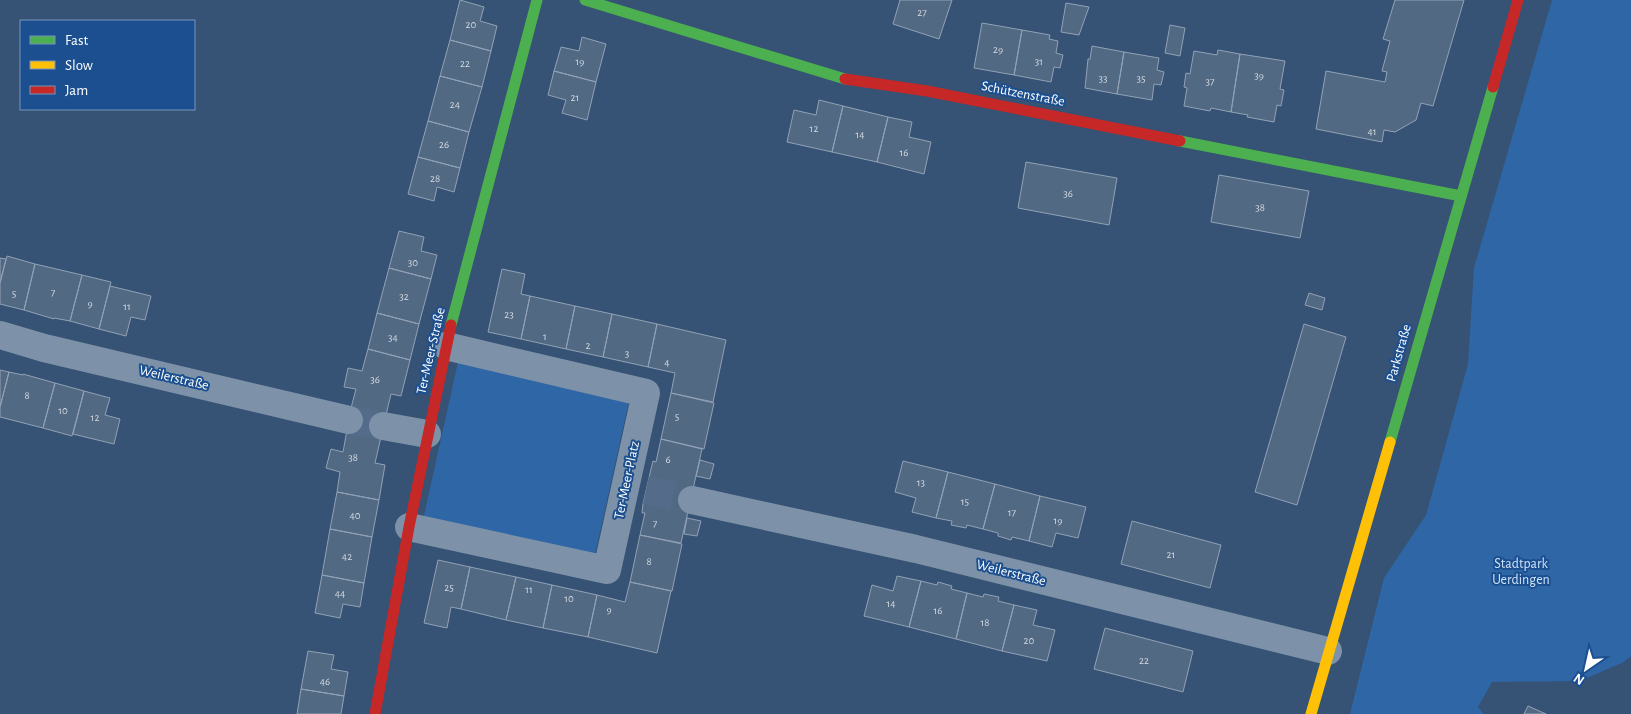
<svg xmlns="http://www.w3.org/2000/svg" width="1631" height="714" viewBox="0 0 1631 714" font-family="'Alegreya Sans',sans-serif">
<style>
.green{fill:#2f66a5}
.building{fill:#526984;stroke:#92a2b6}
.lines{fill:none;stroke-linecap:round;stroke-linejoin:round}
.street-tunnel{stroke:#546c89;stroke-width:28;stroke-dasharray:28 14;stroke-linecap:butt}
.street{stroke:#7d92a8;stroke-width:28}
.fast{stroke:#4caf50;stroke-width:11}
.slow{stroke:#ffc107;stroke-width:11}
.jam{stroke:#c62828;stroke-width:11}
.labels{text-anchor:middle;dominant-baseline:central;stroke-width:4;stroke-linejoin:round;paint-order:stroke}
.number-label{font-size:11px;fill:#d4dae0}
.street-label{font-size:14px;fill:#fff;stroke:#1b4f8f}
.park-label{font-size:14px;fill:#cfe3fa;stroke:#1b4f8f}
</style>
<rect width="100%" height="100%" fill="#365274"/>
<path class="green" d="M 1552,0 L 1631,0 L 1631,656 L 1624,662 L 1580,681 L 1492,682 L 1478,707 L 1484,714 L 1350,714 L 1384,578 L 1426,515 L 1468,364 L 1474,268 Z
M 458,362 L 629,401 L 594,559 L 423,520 Z"/>
<path class="building" d="M 460,0 L 484,7 L 480,21 L 497,26 L 491,51 L 450,40 Z
M 900,0 L 952,0 L 939,39 L 893,24 Z
M 1395,0 L 1464,0 L 1433,106 L 1421,103 L 1416,120 L 1395,132 L 1384,130 L 1382,142 L 1316,129 L 1326,71 L 1385,82 L 1387,72 L 1382,71 L 1390,41 L 1383,39 Z
M 1066,3 L 1089,7 L 1079,35 L 1061,32 Z
M 982,23 L 1022,30 L 1014,75 L 974,68 Z
M 1170,25 L 1185,28 L 1180,56 L 1165,53 Z
M 1022,30 L 1050,35 L 1049,39 L 1058,41 L 1056,53 L 1063,55 L 1060,68 L 1054,67 L 1051,82 L 1014,75 Z
M 582,37 L 606,44 L 596,82 L 554,71 L 561,47 L 579,51 Z
M 450,40 L 491,51 L 482,87 L 440,76 Z
M 1092,46 L 1124,52 L 1117,94 L 1085,88 L 1088,59 L 1090,59 Z
M 1218,50 L 1240,54 L 1231,112 L 1211,108 L 1210,111 L 1184,106 L 1187,88 L 1184,87 L 1186,73 L 1190,74 L 1194,51 L 1217,55 Z
M 1124,52 L 1159,58 L 1157,70 L 1164,72 L 1161,85 L 1154,84 L 1152,100 L 1117,94 Z
M 1240,54 L 1285,61 L 1280,89 L 1284,90 L 1281,106 L 1277,105 L 1274,122 L 1247,117 L 1248,115 L 1231,112 Z
M 554,71 L 596,82 L 587,120 L 562,113 L 566,100 L 548,95 Z
M 440,76 L 482,87 L 469,132 L 428,121 Z
M 819,100 L 843,106 L 832,152 L 787,142 L 794,110 L 816,115 Z
M 843,106 L 888,117 L 877,162 L 832,152 Z
M 888,117 L 912,122 L 909,137 L 931,142 L 924,174 L 877,162 Z
M 428,121 L 469,132 L 460,168 L 418,157 Z
M 418,157 L 460,168 L 454,192 L 437,187 L 434,201 L 408,194 Z
M 1026,162 L 1117,178 L 1109,225 L 1018,208 Z
M 1219,175 L 1309,191 L 1300,238 L 1211,222 Z
M 399,231 L 424,237 L 421,251 L 437,255 L 431,279 L 389,268 Z
M 7,256 L 35,264 L 24,310 L 0,304 L 0,283 Z
M 0,258 L 6,259 L 0,283 Z
M 35,264 L 82,275 L 70,321 L 54,318 L 54,319 L 24,310 Z
M 389,268 L 431,279 L 419,324 L 377,313 Z
M 502,269 L 525,274 L 521,294 L 530,296 L 521,339 L 488,332 Z
M 82,275 L 111,282 L 99,329 L 70,321 Z
M 110,286 L 151,296 L 145,320 L 131,317 L 126,336 L 99,329 Z
M 1309,293 L 1325,298 L 1322,310 L 1305,305 Z
M 530,296 L 575,306 L 566,349 L 521,339 Z
M 575,306 L 612,314 L 603,357 L 566,349 Z
M 377,313 L 419,324 L 410,360 L 368,349 Z
M 612,314 L 657,324 L 648,367 L 603,357 Z
M 657,324 L 726,340 L 713,402 L 671,393 L 675,373 L 648,367 Z
M 1304,324 L 1346,337 L 1297,505 L 1255,492 Z
M 368,349 L 410,360 L 401,396 L 391,394 L 386,415 L 351,408 L 356,389 L 344,387 L 348,368 L 362,371 Z
M 0,370 L 9,372 L 0,407 Z
M 9,372 L 23,375 L 23,374 L 55,383 L 43,428 L 0,417 L 0,407 Z
M 55,383 L 84,391 L 72,436 L 43,428 Z
M 84,391 L 110,398 L 105,415 L 120,419 L 114,444 L 73,434 Z
M 671,393 L 714,403 L 704,449 L 661,439 Z
M 351,408 L 386,415 L 375,463 L 385,465 L 379,500 L 337,492 L 340,472 L 326,468 L 331,449 L 343,452 Z
M 661,439 L 702,449 L 681,543 L 640,535 L 645,513 L 642,513 L 643,504 L 651,469 L 653,461 L 656,462 Z
M 700,460 L 714,464 L 710,479 L 696,476 Z
M 903,461 L 948,472 L 936,518 L 912,512 L 916,498 L 895,492 Z
M 948,472 L 995,484 L 983,529 L 967,525 L 966,528 L 951,525 L 952,521 L 936,518 Z
M 995,484 L 1040,496 L 1029,541 L 1012,537 L 1011,540 L 998,536 L 998,533 L 983,529 Z
M 337,492 L 379,500 L 372,537 L 330,529 Z
M 1040,496 L 1086,507 L 1078,538 L 1056,533 L 1052,547 L 1029,541 Z
M 687,518 L 701,521 L 697,536 L 684,534 Z
M 1132,521 L 1221,545 L 1210,588 L 1121,564 Z
M 330,529 L 372,537 L 364,583 L 322,575 Z
M 640,535 L 682,544 L 672,591 L 630,582 Z
M 438,560 L 470,567 L 461,609 L 451,607 L 447,628 L 424,623 Z
M 470,567 L 516,577 L 506,620 L 461,609 Z
M 322,575 L 364,583 L 360,607 L 343,604 L 340,618 L 315,613 Z
M 897,576 L 921,581 L 909,627 L 864,616 L 872,585 L 893,591 Z
M 516,577 L 552,585 L 543,628 L 506,620 Z
M 921,581 L 937,585 L 938,582 L 952,586 L 951,589 L 967,593 L 956,639 L 909,627 Z
M 630,582 L 671,591 L 657,653 L 588,637 L 597,595 L 625,602 Z
M 552,585 L 597,595 L 588,637 L 543,628 Z
M 967,593 L 983,597 L 984,594 L 999,597 L 998,601 L 1014,605 L 1002,651 L 956,639 Z
M 1014,605 L 1037,610 L 1033,625 L 1055,630 L 1047,661 L 1002,651 Z
M 1105,628 L 1193,651 L 1183,692 L 1094,669 Z
M 308,651 L 334,655 L 331,669 L 348,672 L 344,696 L 301,689 Z
M 301,689 L 344,696 L 341,714 L 297,714 Z
M 1528,706 L 1546,714 L 1524,714 Z"/>
<g class="lines">
<path class="street-tunnel" d="M 349,420 L 383,426
M 646,490 L 692,500"/>
<path class="street" d="M 0,335 L 44,348 L 349,420
M 383,426 L 427,434
M 692,500 L 916,549 L 1328,651
M 409,527 L 607,570 L 646,393 L 446,346"/>
<path class="fast" d="M 585,0 L 845,79
M 1180,141 L 1461,196
M 451,325 L 537,0
M 1390,442 L 1493,87"/>
<path class="slow" d="M 1311,714 L 1390,442"/>
<path class="jam" d="M 845,79 L 927,91 L 1180,141
M 1493,87 L 1518,0
M 375,714 L 409,527 L 451,325"/>
</g>
<g class="labels">
<g class="number-label">
<text x="922" y="12">27</text>
<text x="471" y="24">20</text>
<text x="998" y="49">29</text>
<text x="580" y="61">19</text>
<text x="1039" y="61">31</text>
<text x="465" y="63">22</text>
<text x="1259" y="75">39</text>
<text x="1103" y="78">33</text>
<text x="1141" y="78">35</text>
<text x="1210" y="81">37</text>
<text x="575" y="97">21</text>
<text x="455" y="104">24</text>
<text x="814" y="128">12</text>
<text x="1372" y="131">41</text>
<text x="860" y="134">14</text>
<text x="444" y="144">26</text>
<text x="904" y="152">16</text>
<text x="435" y="178">28</text>
<text x="1068" y="193">36</text>
<text x="1260" y="207">38</text>
<text x="413" y="262">30</text>
<text x="53" y="292">7</text>
<text x="14" y="293">5</text>
<text x="404" y="296">32</text>
<text x="90" y="303">9</text>
<text x="127" y="306">11</text>
<text x="509" y="314">23</text>
<text x="545" y="336">1</text>
<text x="393" y="337">34</text>
<text x="588" y="345">2</text>
<text x="627" y="353">3</text>
<text x="667" y="362">4</text>
<text x="375" y="379">36</text>
<text x="27" y="395">8</text>
<text x="63" y="410">10</text>
<text x="677" y="416">5</text>
<text x="95" y="417">12</text>
<text x="353" y="457">38</text>
<text x="668" y="459">6</text>
<text x="921" y="482">13</text>
<text x="965" y="501">15</text>
<text x="1012" y="512">17</text>
<text x="355" y="515">40</text>
<text x="1058" y="520">19</text>
<text x="655" y="523">7</text>
<text x="1171" y="554">21</text>
<text x="347" y="556">42</text>
<text x="649" y="561">8</text>
<text x="449" y="587">25</text>
<text x="529" y="589">11</text>
<text x="340" y="593">44</text>
<text x="569" y="598">10</text>
<text x="891" y="603">14</text>
<text x="609" y="609">9</text>
<text x="938" y="610">16</text>
<text x="985" y="622">18</text>
<text x="1029" y="640">20</text>
<text x="1144" y="660">22</text>
<text x="325" y="681">46</text>
</g>
<g class="street-label">
<text transform="translate(1023 94) rotate(11)">Schützenstraße</text>
<text transform="translate(431 351) rotate(-77)">Ter-Meer-Straße</text>
<text transform="translate(1399 353) rotate(-74)">Parkstraße</text>
<text transform="translate(174 378) rotate(13)">Weilerstraße</text>
<text transform="translate(627 480) rotate(-78)">Ter-Meer-Platz</text>
<text transform="translate(1011 573) rotate(14)">Weilerstraße</text>
</g>
<g class="park-label">
<text x="1521" y="564">Stadtpark<tspan x="1521" dy="16">Uerdingen</tspan></text>
</g>
</g>
<rect x="20" y="20" width="175" height="90" fill="#1b4f8f" stroke="#7695bc"/>
<rect x="30" y="36" width="25" height="8" fill="#4caf50" stroke="#7695bc"/>
<text x="65" y="45" font-size="15" fill="#ffffff">Fast</text>
<rect x="30" y="61" width="25" height="8" fill="#ffc107" stroke="#7695bc"/>
<text x="65" y="70" font-size="15" fill="#ffffff">Slow</text>
<rect x="30" y="86" width="25" height="8" fill="#c62828" stroke="#7695bc"/>
<text x="65" y="95" font-size="15" fill="#ffffff">Jam</text>
<g transform="translate(1586 669) rotate(214)" stroke="#1b4f8f" stroke-width="4" paint-order="stroke">
<path d="M0-4L9 19L0 12L-9 19Z" fill="#ffffff"/>
<text y="-8" font-size="14" font-weight="bold" text-anchor="middle" fill="#ffffff">N</text>
</g>
</svg>
